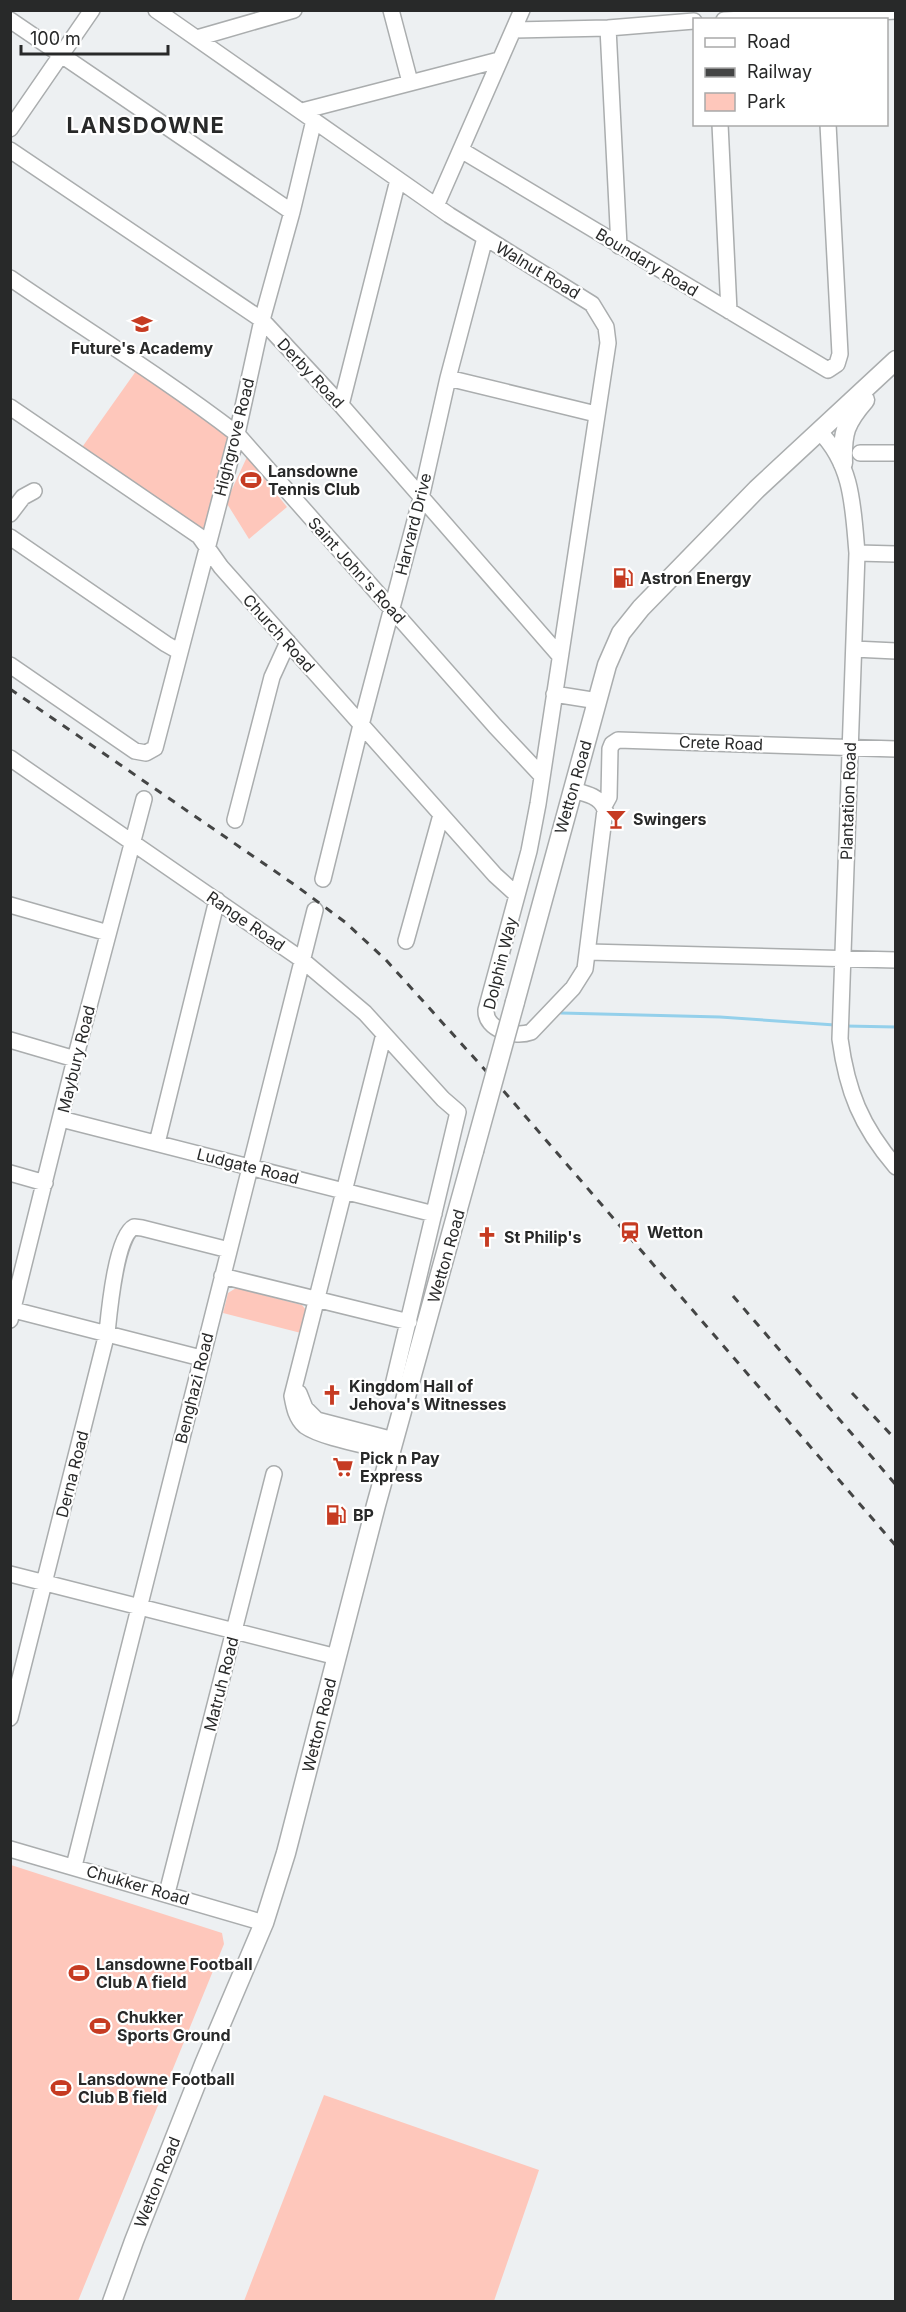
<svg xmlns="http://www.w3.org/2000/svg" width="906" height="2312" viewBox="0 0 906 2312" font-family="Inter,sans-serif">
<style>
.green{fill:#fec7bb}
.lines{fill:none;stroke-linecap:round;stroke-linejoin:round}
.stream{stroke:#94d0eb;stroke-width:3}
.minor-casing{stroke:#aaadae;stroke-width:18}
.major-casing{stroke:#aaadae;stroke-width:21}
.minor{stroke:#fff;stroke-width:15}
.major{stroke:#fff;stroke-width:18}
.rail{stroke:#444545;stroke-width:3;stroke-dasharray:8 8;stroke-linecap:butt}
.major-bridge-casing{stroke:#aaadae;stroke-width:21;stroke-linecap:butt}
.major-bridge{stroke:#fff;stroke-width:18}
.labels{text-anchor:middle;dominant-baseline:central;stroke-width:4.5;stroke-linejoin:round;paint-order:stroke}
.street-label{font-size:16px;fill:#282929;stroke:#fff}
.poi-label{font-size:16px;font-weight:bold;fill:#282929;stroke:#fff;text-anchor:start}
.district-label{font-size:22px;font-weight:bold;letter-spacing:1.5px;fill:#282929;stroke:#fff}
</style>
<rect width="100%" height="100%" fill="#edf0f2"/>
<path class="green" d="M 141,364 L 237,430 L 206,545 L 78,453 Z
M 247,457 L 287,507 L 249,539 L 226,502 Z
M 236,1288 L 302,1305 L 307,1311 L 301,1333 L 223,1313 L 228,1293 Z
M 11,1865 L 222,1933 L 224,1944 L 78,2301 L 11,2301 Z
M 324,2095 L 539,2170 L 494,2301 L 244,2301 Z"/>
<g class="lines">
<path class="stream" d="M 561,1013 L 720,1017 L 835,1025
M 845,1026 L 896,1027"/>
<g class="minor-casing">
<path id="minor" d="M 156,10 L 449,215 L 592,304 L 606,327 L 608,343 L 538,804 L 529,851 L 486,1010 C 485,1030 515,1038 531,1032 L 573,988 L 585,969 L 605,810 C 601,796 584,793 572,790
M 391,10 L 410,82
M 10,20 L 292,212
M 724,20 L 896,11
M 608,28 L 619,246
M 514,30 L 608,28 L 694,21
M 197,38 L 294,10
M 302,111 L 499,60
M 720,124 L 729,311
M 10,129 L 92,10
M 10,150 L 262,320 L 341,405 L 560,656
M 461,150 L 828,370 L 837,364 L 840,354 L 828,124
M 436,206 L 522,10
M 10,278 C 86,330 164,378 237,434 L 495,726 L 542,776
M 448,378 L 596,414
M 341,405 L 398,180
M 10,407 L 199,536 L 221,567 L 495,875 L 517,895
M 819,431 C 853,465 853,508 857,553 L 840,1039 C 847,1091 861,1126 896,1167
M 860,453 L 896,453
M 10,514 L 23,497 L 34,491
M 10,537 L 166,644 L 180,652
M 857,553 L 896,554
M 854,649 L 896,651
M 10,665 L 135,751 L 146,753 L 155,748 L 237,434 L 262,320 L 292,212 L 314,120
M 554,694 L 598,701
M 10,758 L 301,959 L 365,1013 L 443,1099 L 458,1112 L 393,1385
M 604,806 L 609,797 L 610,749 L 612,744 L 618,740 L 896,749
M 235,820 L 272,677 L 288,642
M 323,879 L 361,725 L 421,498 L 448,378 L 485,238
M 10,905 L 108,933
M 406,941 L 441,815
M 588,952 L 896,960
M 384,1034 L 292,1396 C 294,1407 296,1418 305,1426 C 322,1438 370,1446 391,1452
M 10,1040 L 75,1059
M 61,1119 L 434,1214
M 157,1143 L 217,900
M 10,1173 L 45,1183
M 222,1276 L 409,1322
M 10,1309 L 201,1358
M 10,1320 L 75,1059 L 144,799
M 299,1393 L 305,1408 L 317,1420 L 394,1440
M 10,1574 L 337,1657
M 10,1718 L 107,1333 C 109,1313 116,1236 134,1227 L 142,1228 L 229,1250
M 10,1849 L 264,1923
M 74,1866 L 315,910
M 167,1893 L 274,1474"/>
</g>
<g class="major-casing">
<path id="major" d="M 843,463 C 842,433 845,423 865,400
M 515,1002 L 607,665 L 621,633 L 641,608 L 757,489 L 896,360
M 112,2302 L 134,2241 L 204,2064 L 264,1923 L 286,1853 L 376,1505 L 474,1151"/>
</g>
<use href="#minor" class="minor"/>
<use href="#major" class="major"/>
<path class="rail" d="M 10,689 L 295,885 L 345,922 L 386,960 L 495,1081 L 896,1546
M 733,1296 L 896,1485
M 852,1393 L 896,1440"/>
<g class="major-bridge-casing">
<path id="major-bridge" d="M 474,1151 L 515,1002"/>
</g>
<use href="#major-bridge" class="major-bridge"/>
</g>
<defs>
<g id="school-bare" transform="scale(1.62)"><path d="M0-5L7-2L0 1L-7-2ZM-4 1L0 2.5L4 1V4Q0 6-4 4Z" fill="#c63b22" stroke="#fff" stroke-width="2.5" paint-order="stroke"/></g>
<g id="stadium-bare" transform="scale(1.62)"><path d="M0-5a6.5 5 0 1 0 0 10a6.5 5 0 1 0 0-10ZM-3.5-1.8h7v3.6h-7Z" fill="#c63b22" stroke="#fff" stroke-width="2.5" paint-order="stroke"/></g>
<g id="fuel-bare" transform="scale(1.62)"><path d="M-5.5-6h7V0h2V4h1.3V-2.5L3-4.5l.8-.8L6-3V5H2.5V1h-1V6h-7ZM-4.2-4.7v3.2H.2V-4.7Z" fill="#c63b22" stroke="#fff" stroke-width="2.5" paint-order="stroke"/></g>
<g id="bar-bare" transform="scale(1.62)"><path d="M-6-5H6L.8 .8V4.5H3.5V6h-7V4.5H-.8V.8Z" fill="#c63b22" stroke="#fff" stroke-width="2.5" paint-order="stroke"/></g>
<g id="station-bare" transform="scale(1.62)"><path d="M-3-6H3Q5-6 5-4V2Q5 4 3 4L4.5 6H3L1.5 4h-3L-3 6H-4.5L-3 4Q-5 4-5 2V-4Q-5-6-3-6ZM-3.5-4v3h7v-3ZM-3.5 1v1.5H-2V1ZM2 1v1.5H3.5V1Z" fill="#c63b22" stroke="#fff" stroke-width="2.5" paint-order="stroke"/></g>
<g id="church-bare" transform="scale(1.62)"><path d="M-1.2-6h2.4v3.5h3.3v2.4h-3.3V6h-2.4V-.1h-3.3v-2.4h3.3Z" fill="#c63b22" stroke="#fff" stroke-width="2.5" paint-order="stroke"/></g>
<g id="supermarket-bare" transform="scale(1.62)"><path d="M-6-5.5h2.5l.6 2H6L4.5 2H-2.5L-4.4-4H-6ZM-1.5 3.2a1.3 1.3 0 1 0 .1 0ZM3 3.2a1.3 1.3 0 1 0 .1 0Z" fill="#c63b22" stroke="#fff" stroke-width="2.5" paint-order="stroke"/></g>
</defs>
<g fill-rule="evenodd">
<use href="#school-bare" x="142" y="324"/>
<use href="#stadium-bare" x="251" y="480"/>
<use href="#fuel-bare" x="623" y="578"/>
<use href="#bar-bare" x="616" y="819"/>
<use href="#station-bare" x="630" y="1232"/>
<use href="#church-bare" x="487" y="1237"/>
<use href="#church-bare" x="332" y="1395"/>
<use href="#supermarket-bare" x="343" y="1467"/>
<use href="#fuel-bare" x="336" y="1515"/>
<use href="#stadium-bare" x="79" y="1973"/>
<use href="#stadium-bare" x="100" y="2026"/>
<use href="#stadium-bare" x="61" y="2088"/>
</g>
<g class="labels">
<g class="street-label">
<text transform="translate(647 262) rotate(31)">Boundary Road</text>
<text transform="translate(538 270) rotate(31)">Walnut Road</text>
<text transform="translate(311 373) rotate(47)">Derby Road</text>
<text transform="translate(234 437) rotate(-76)">Highgrove Road</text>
<text transform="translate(413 524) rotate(-76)">Harvard Drive</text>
<text transform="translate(357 570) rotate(48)">Saint John's Road</text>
<text transform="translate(279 633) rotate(48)">Church Road</text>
<text transform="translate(721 743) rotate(2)">Crete Road</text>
<text transform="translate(573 787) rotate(-74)">Wetton Road</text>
<text transform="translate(848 801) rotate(-88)">Plantation Road</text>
<text transform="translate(246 921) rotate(35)">Range Road</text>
<text transform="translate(500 963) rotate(-76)">Dolphin Way</text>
<text transform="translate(76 1059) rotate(-76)">Maybury Road</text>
<text transform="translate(248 1166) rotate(14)">Ludgate Road</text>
<text transform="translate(446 1256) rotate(-74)">Wetton Road</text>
<text transform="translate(194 1388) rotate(-76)">Benghazi Road</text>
<text transform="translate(72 1474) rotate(-76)">Derna Road</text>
<text transform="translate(221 1684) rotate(-76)">Matruh Road</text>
<text transform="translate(319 1725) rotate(-76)">Wetton Road</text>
<text transform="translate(138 1885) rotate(16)">Chukker Road</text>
<text transform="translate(157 2182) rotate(-68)">Wetton Road</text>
</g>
<g class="poi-label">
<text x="142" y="348" text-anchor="middle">Future's Academy</text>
<text x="268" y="471">Lansdowne<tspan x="268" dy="18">Tennis Club</tspan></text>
<text x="640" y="578">Astron Energy</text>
<text x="633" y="819">Swingers</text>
<text x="647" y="1232">Wetton</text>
<text x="504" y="1237">St Philip's</text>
<text x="349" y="1386">Kingdom Hall of<tspan x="349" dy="18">Jehova's Witnesses</tspan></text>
<text x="360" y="1458">Pick n Pay<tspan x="360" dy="18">Express</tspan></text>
<text x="353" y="1515">BP</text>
<text x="96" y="1964">Lansdowne Football<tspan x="96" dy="18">Club A field</tspan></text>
<text x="117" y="2017">Chukker<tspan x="117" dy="18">Sports Ground</tspan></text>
<text x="78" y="2079">Lansdowne Football<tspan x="78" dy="18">Club B field</tspan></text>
</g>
<g class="district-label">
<text x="146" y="125">LANSDOWNE</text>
</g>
</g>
<rect width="906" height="2312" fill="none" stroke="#282929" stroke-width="24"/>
<rect x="693" y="18" width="195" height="108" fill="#ffffff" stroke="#a9a9a9" stroke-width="1.5"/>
<rect x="705" y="38" width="30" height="9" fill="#ffffff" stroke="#a9a9a9" stroke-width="1.5"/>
<text x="747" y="48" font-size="18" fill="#282929">Road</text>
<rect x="705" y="68" width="30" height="9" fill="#444545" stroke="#a9a9a9" stroke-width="1.5"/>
<text x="747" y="78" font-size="18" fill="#282929">Railway</text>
<rect x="705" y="93" width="30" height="18" fill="#fec7bb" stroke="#a9a9a9" stroke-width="1.5"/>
<text x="747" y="108" font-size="18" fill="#282929">Park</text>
<path d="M21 45v9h147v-9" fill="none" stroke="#282929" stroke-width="3"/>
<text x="30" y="45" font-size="18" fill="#282929" stroke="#ffffff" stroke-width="4.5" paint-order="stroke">100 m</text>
</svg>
